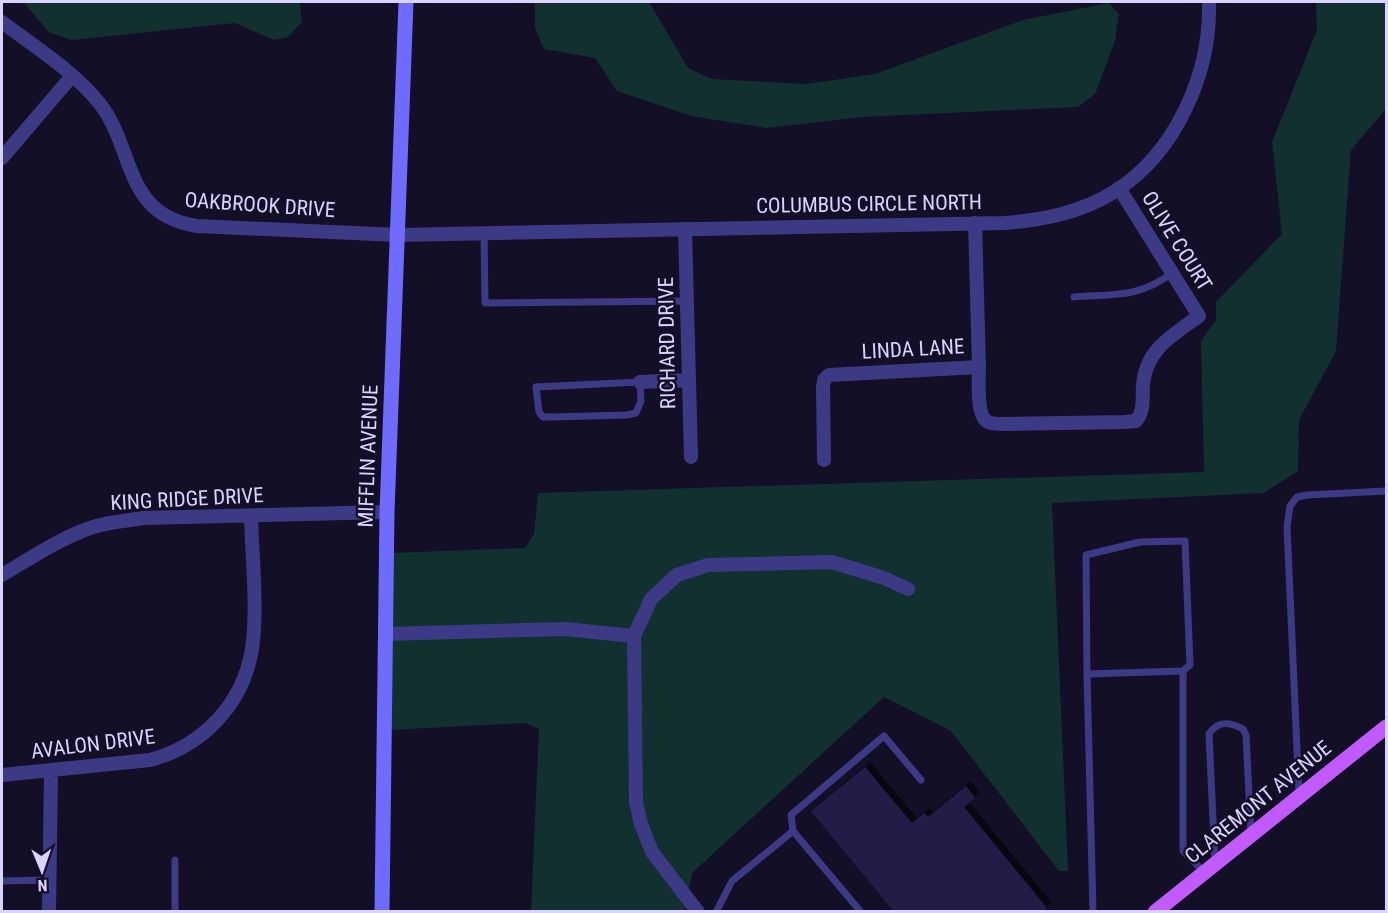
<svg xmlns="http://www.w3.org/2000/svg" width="1388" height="913" viewBox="0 0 1388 913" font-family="'Roboto Condensed',sans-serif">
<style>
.green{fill:#12302f}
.building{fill:#241b47;filter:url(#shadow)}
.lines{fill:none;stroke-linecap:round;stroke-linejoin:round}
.lane{stroke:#3d3a85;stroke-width:7}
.street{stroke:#3d3a85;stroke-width:14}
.secondary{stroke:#6f6bff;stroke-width:15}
.primary{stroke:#c25bff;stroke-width:15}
.labels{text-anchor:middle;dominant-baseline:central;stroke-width:5;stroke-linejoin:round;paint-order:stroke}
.street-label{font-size:21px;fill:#d9d4ff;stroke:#130f26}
</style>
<defs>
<filter id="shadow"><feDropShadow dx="5" dy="-5" stdDeviation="0" flood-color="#0009"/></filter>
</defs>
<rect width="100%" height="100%" fill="#130f26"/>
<path class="green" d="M 23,2 L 300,2 L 302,22 L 288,37 L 274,40 L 235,23 L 72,40 L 50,33 Z
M 535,2 L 649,2 L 688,68 L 711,79 L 806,84 L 875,74 L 1023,20 L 1109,3 L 1119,14 L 1115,41 L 1095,94 L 1078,107 L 862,117 L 767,128 L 691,116 L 617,91 L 595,58 L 544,49 L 535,28 Z
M 1316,2 L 1386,2 L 1386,109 L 1351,150 L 1336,351 L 1299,420 L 1298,471 L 1264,493 L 1052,503 L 1068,871 L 1059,871 L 951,731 L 884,697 L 692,873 L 685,911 L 531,911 L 539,729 L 525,723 L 389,730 L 390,553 L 525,548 L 534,534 L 538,493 L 1204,472 L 1201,341 L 1216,320 L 1216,302 L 1282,234 L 1272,142 L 1317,30 Z"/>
<path class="building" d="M 865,767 L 912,823 L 924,813 L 928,817 L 966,786 L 975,798 L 964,807 L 1047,908 L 1042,912 L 894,912 L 811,811 Z"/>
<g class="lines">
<path class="lane" d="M 484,233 L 485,303 L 688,301
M 1074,297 C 1114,294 1139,298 1172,273
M 640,382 L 641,401 L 636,413 L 627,415 L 552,417 L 543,417 L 539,412 L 536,387 Z
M 1087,674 L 1086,555 L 1140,542 L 1185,541 L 1190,665 L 1183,671
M 1299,794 L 1287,527 L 1290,506 L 1297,497 L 1307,495 L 1386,491
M 793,831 L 791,815 L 884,736 L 921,780
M 1215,863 L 1209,734 C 1218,720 1230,722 1243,729 L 1246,735 L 1251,835
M 2,881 L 50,880
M 175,912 L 175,860
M 716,912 L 732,881 L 793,831 L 861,912
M 1093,912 L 1087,674 L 1183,671 L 1183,851 L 1204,872"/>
<path class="street" d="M 2,22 C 35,47 74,71 100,104 C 135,149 123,215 197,226 L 398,235 L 1004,223 C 1043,220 1080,213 1114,192 C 1176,153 1211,73 1209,2
M 2,158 L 72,76
M 685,229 L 691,457
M 979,367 C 979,379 976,417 988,422 C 992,424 999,424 1003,424 L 1125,422 L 1136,421 C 1145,410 1142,398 1143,385 C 1146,349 1173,335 1199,316 L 1119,188
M 640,382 L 689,380
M 824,460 L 823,387 L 824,380 L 829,375 L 979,367 L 975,223
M 2,575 C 31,558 60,538 93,527 C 109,522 126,521 143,518 L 387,512
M 386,634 L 565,629 L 634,636 L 651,599 L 677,575 L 708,565 L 832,562 L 884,578 L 908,589
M 634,636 L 636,802 L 641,824 L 652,852 L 698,912
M 2,775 L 150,760 C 203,746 243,704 252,649 C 258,609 252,557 251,516
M 49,912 L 51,771"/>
<path class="secondary" d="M 382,912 L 387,512 L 406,2"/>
<path class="primary" d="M 1155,912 L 1386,727"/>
</g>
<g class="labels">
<g class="street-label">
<text transform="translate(869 204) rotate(-1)">COLUMBUS CIRCLE NORTH</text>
<text transform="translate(260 205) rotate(4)">OAKBROOK DRIVE</text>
<text transform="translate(1177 241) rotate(58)">OLIVE COURT</text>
<text transform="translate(667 343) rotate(-91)">RICHARD DRIVE</text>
<text transform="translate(913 349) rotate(-3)">LINDA LANE</text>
<text transform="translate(368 456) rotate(-88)">MIFFLIN AVENUE</text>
<text transform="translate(187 499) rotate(-3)">KING RIDGE DRIVE</text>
<text transform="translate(93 744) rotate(-7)">AVALON DRIVE</text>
<text transform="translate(1258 802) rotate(-39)">CLAREMONT AVENUE</text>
</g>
</g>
<rect width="1388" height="913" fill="none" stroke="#d9d4ff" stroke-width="6"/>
<g transform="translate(42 871) rotate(178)" stroke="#130f26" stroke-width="4.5" paint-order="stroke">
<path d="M0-4.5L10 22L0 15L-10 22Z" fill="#d9d4ff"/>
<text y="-9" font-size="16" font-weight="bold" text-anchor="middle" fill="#d9d4ff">N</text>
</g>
</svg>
